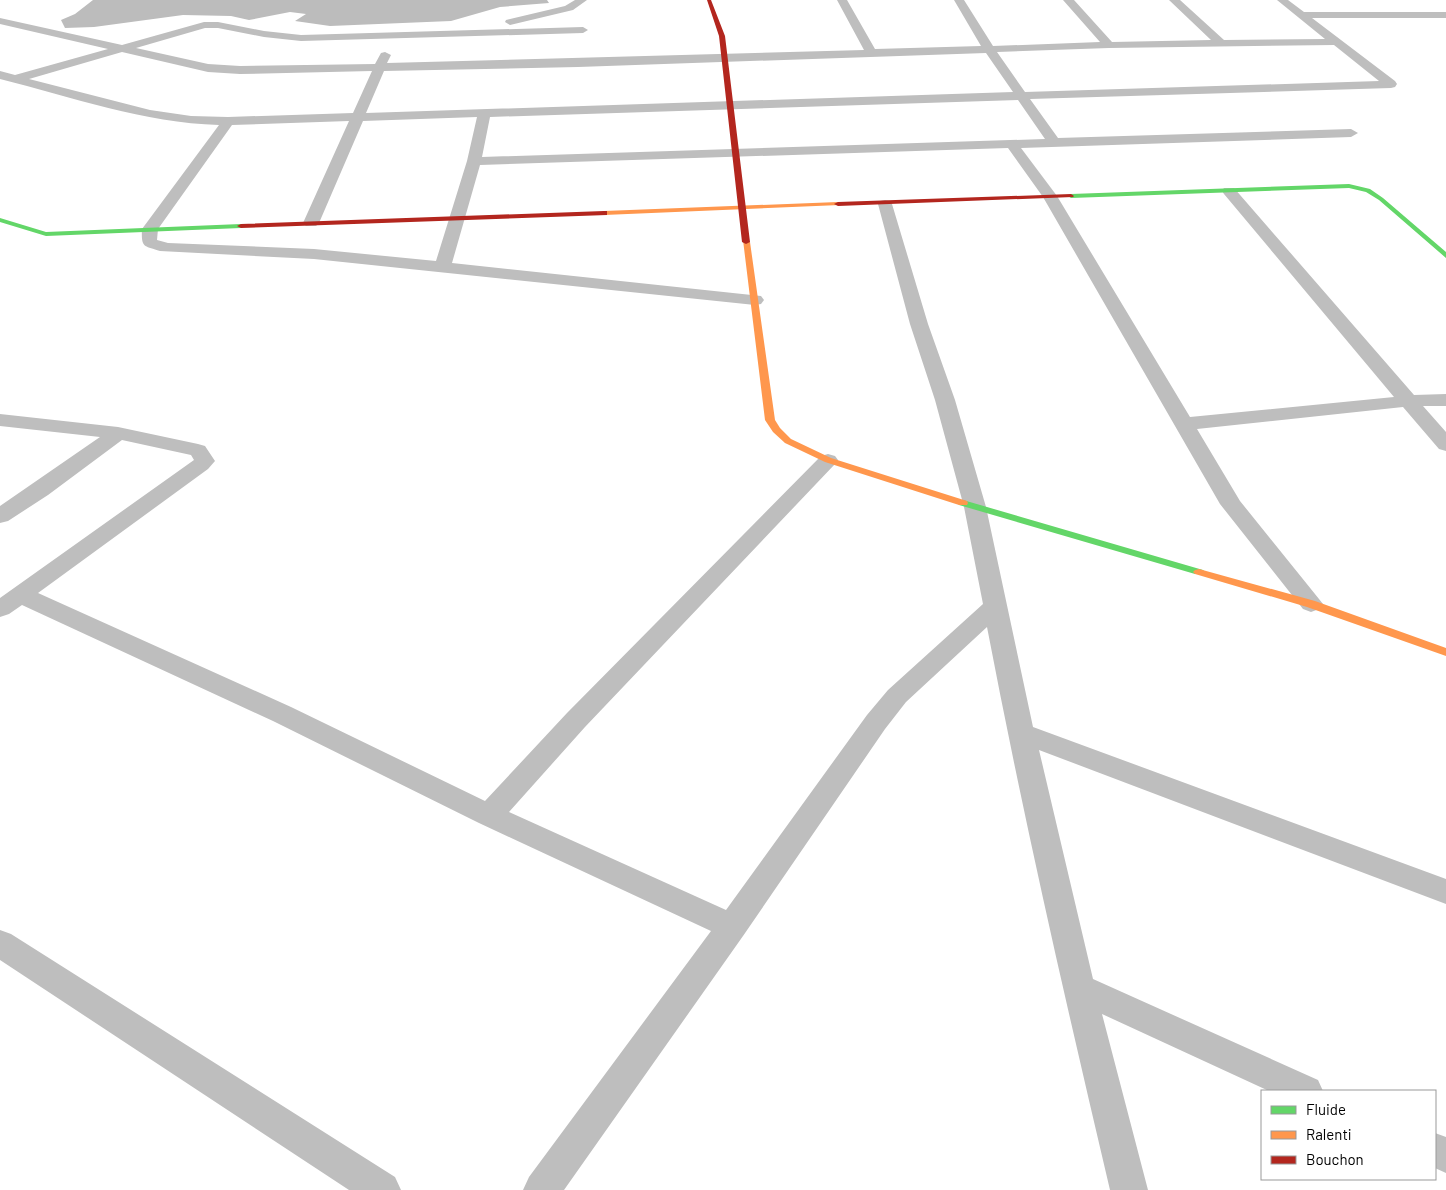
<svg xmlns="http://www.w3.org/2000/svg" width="1446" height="1190" viewBox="0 0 1446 1190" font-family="Barlow,sans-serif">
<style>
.water{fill:#bcbcbc}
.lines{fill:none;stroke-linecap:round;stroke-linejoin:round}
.street{fill:#bebebe;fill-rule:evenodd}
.fast{fill:#63d668;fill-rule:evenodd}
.slow{fill:#ff974d;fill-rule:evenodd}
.jam{fill:#b3261e;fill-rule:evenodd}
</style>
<rect width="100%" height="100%" fill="#fff"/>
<path class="water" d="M 93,0 L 547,0 L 549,3 L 500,7 L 451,21 L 330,26 L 295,21 L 306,14 L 290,12 L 249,20 L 231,16 L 183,15 L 94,27 L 65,28 L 61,20 L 75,14 Z"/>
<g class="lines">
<path class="street" d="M 575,0 L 587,0 L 573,10 L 510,25 L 505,22 L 506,20 L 565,6 Z
M 837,0 L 847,0 L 875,49 L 981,46 L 954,0 L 964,0 L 993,46 L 1100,42 L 1063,0 L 1074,0 L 1112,42 L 1211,40 L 1169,0 L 1180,0 L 1224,40 L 1325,39 L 1277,0 L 1288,0 L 1304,12 L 1446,12 L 1446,18 L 1312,18 L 1395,81 L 1397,84 L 1395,87 L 1391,88 L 1030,99 L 1058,138 L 1351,129 L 1358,133 L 1351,137 L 1021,148 L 1057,196 L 1190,417 L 1394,397 L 1224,194 L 1222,191 L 1224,188 L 1234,188 L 1414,395 L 1446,394 L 1446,406 L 1423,406 L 1446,432 L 1446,451 L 1439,449 L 1403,407 L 1197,429 L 1240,501 L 1319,599 L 1323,604 L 1319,609 L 1311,612 L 1303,609 L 1220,504 L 1043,197 L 1008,148 L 480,165 L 452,263 L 761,296 L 764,300 L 761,304 L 755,305 L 314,259 L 160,251 C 144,246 141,248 142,229 L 219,125 C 144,123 72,97 0,79 L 0,71 L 15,75 L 108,49 L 0,24 L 0,18 L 122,45 L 204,22 L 218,22 L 264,31 L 301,35 L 583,27 L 588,30 L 583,33 L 301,41 L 264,37 L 218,28 L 205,28 L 136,48 L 208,64 L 240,66 L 375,64 L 381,53 L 385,52 L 391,55 L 387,63 L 864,50 ZM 1334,45 L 1379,81 L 1025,92 L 997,52 L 1109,48 ZM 122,52 L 208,72 L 240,74 L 372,71 L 353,113 L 228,117 L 191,116 L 150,110 L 29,79 ZM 986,53 L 1013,92 L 366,113 L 384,71 L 578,67 ZM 1018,100 L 1045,139 L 482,157 L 490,117 ZM 477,117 L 467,161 L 436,261 L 314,249 L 168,243 L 157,240 L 158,229 L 232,125 L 349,121 L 303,223 L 306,226 L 316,226 L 319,223 L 363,121 Z
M 885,200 L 890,201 L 892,204 L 928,324 L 955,400 L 986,507 L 1033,727 L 1446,879 L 1446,904 L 1039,750 L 1093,979 L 1318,1080 L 1323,1091 L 1269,1091 L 1102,1014 L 1148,1190 L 1110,1190 C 1066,1003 1023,816 987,627 L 906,702 L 885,729 L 743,936 L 564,1190 L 523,1190 L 529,1177 L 711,931 L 479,823 L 273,721 L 22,605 L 9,614 L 0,617 L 0,598 L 194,460 L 191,455 L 122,440 L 48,495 L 8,521 L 0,523 L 0,506 L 100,437 L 0,426 L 0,414 L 118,427 L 198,444 L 205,446 L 215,461 L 208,469 L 38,593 L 291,707 L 485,801 L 567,713 L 821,456 L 828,454 L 835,456 L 838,460 L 835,464 L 585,727 L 509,812 L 726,910 L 867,715 L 888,690 L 983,604 L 964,507 L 935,400 L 910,324 L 878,204 L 880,201 Z
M 0,930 L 11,934 L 395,1177 L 401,1190 L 349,1190 L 0,960 Z
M 1435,1133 L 1446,1137 L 1446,1173 L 1435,1168 Z"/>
<path class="fast" d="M 1349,184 L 1370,189 L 1383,198 L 1446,252 L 1446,258 L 1379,200 L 1366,192 L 1349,188 L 1071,198 L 1068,196 L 1071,194 Z
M 0,218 L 46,232 L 241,224 L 245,226 L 241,228 L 46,236 L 0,222 Z
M 963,500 L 1203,570 L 1205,572 L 1203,574 L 1195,574 L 959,505 L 958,503 Z"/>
<path class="slow" d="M 838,202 L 842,204 L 840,205 L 604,215 L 600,213 L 604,211 Z
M 743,240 L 750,242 L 775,420 L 780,428 L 791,439 L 831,458 L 967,501 L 968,503 L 967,505 L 959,505 L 825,462 L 785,443 L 773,432 L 765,420 Z
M 1199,569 L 1315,601 L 1446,648 L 1446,656 L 1307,607 L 1195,574 L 1193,572 L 1195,570 Z"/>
<path class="jam" d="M 707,0 L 711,0 L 725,36 L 750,242 L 746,244 L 742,242 L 719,36 Z
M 1071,194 L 1074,196 L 1073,197 L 838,206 L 834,204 L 838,202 Z
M 604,211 L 607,211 L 607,215 L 241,228 L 237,226 L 241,224 Z"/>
</g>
<rect x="1261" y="1090" width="175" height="90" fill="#ffffff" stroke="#999999"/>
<rect x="1271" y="1106" width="25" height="8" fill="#63d668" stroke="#999999"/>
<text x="1306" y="1115" font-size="15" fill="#000000">Fluide</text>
<rect x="1271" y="1131" width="25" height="8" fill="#ff974d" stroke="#999999"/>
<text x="1306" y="1140" font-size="15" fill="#000000">Ralenti</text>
<rect x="1271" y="1156" width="25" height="8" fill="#b3261e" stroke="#999999"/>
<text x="1306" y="1165" font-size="15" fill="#000000">Bouchon</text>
</svg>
